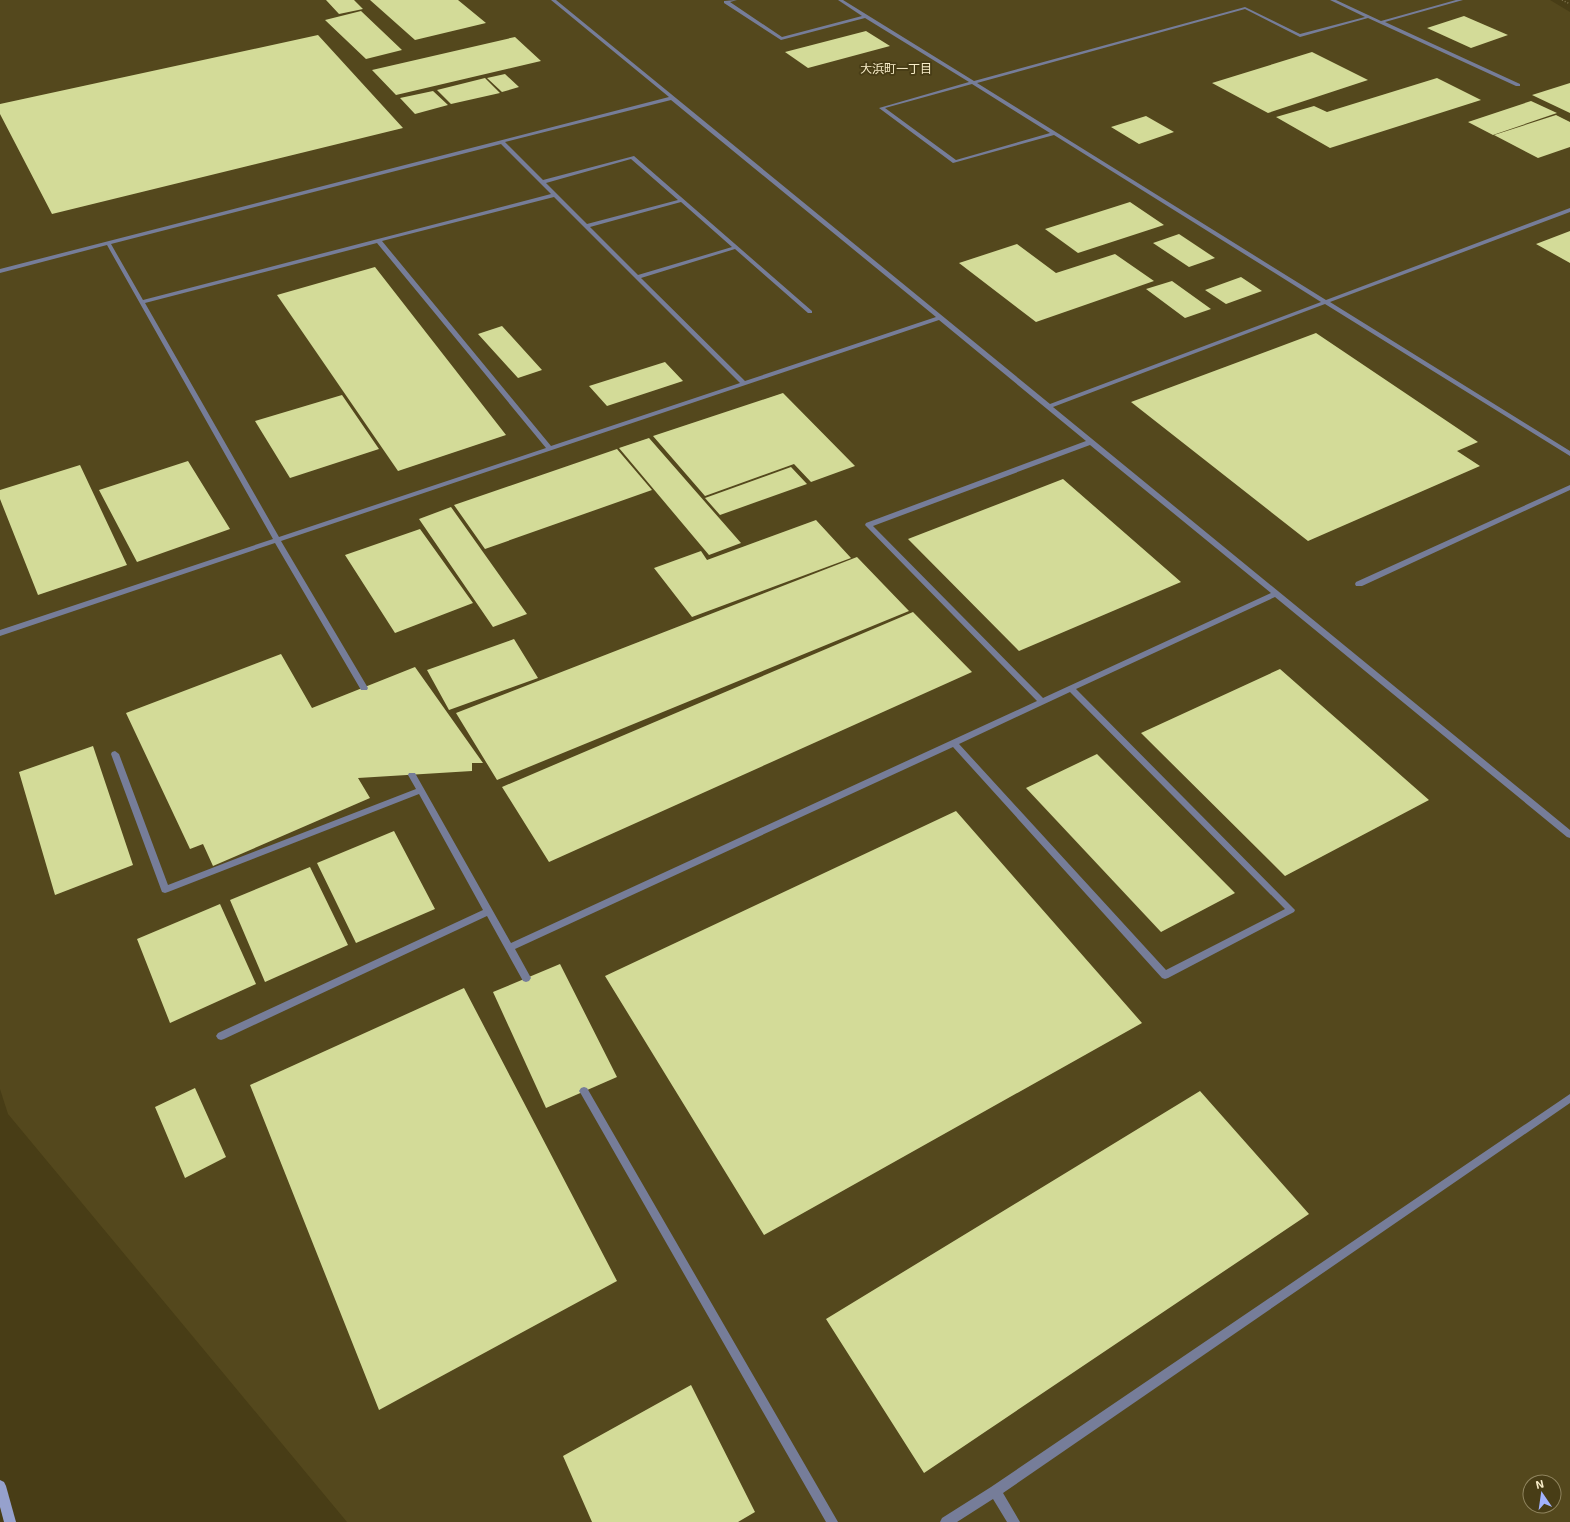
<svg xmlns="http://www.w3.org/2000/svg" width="1570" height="1522" viewBox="0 0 1570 1522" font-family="'Exo 2','Noto Sans JP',sans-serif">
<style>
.built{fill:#54481d;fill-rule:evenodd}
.building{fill:#d3db98}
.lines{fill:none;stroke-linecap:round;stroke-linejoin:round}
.path{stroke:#857a54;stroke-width:1.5;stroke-dasharray:1 2;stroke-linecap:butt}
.service{fill:#767d99;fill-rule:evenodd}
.secondary{fill:#96a1cd;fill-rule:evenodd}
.labels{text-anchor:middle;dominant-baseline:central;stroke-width:4;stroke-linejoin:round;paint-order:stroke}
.far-neighbourhood-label{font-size:12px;fill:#f9eeca;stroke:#483d16}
</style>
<rect width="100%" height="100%" fill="#483d16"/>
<path class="built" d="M 0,0 L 1550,0 L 1570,12 L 1570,1522 L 347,1522 L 8,1114 L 0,1089 ZM 1530,1482 L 1554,1482 L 1554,1506 L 1530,1506 Z"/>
<path class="building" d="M 326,0 L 354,0 L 363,9 L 339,14 Z
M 370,0 L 458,0 L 486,23 L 415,40 Z
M 361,11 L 402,50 L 366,59 L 325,20 Z
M 1464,16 L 1508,35 L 1471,48 L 1427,28 Z
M 866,31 L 890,46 L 808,68 L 785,52 Z
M 318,35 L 403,128 L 52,214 L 0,114 L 0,104 Z
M 515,37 L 541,61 L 396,95 L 372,70 Z
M 1312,52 L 1368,80 L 1268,113 L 1212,83 Z
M 505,74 L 519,87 L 502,92 L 487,78 Z
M 485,78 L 500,93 L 451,104 L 437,90 Z
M 1437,78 L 1481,100 L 1330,148 L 1276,117 L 1314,106 L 1327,112 Z
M 1570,83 L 1570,113 L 1532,95 Z
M 433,91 L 448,105 L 415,114 L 400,98 Z
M 1531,101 L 1557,113 L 1493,135 L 1468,122 Z
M 1556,115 L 1570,122 L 1570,147 L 1538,158 L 1494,135 Z
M 1146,116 L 1174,132 L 1139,144 L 1111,127 Z
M 1130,202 L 1164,225 L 1078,253 L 1045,229 Z
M 1570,231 L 1570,263 L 1536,244 Z
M 1179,234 L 1215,258 L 1189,267 L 1153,243 Z
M 1017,244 L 1056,273 L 1115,254 L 1154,281 L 1036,322 L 959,263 Z
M 375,267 L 506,435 L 398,471 L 277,295 Z
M 1241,277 L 1262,291 L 1226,304 L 1205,290 Z
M 1172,281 L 1211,309 L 1185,318 L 1146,289 Z
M 502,326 L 542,370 L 518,378 L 478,334 Z
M 1316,333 L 1478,442 L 1457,451 L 1480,466 L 1308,541 L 1131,402 Z
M 665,362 L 683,381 L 607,406 L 589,386 Z
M 783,393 L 855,466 L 811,482 L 794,464 L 705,496 L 653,436 Z
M 342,395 L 379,449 L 290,478 L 255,421 Z
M 649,438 L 741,543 L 709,555 L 619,448 Z
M 617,449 L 652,490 L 485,549 L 454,505 Z
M 188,461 L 230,529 L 137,562 L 99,490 Z
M 80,465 L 127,565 L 38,595 L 0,499 L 0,490 Z
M 791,467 L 807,484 L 720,515 L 705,498 Z
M 1063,479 L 1181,582 L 1019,651 L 908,539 Z
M 451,507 L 527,614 L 493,627 L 419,519 Z
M 816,520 L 851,558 L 692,617 L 654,568 L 701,551 L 707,560 Z
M 420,529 L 473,603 L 395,633 L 345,555 Z
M 857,557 L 909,611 L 497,780 L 456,713 Z
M 913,612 L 972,672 L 549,862 L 502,787 Z
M 514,639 L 538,678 L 449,710 L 427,670 Z
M 281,654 L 312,708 L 415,667 L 483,763 L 472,763 L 472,771 L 358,778 L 370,798 L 213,866 L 203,844 L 190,849 L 126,713 Z
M 1280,669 L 1429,800 L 1285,876 L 1141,733 Z
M 93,746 L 133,865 L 55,895 L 19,772 Z
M 1097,754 L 1235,893 L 1161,932 L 1026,788 Z
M 956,811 L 1142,1023 L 764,1235 L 605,976 Z
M 394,831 L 435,909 L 356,943 L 317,863 Z
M 310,867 L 348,945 L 265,982 L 230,900 Z
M 220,904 L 256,984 L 170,1023 L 137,939 Z
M 560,964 L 617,1077 L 546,1108 L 493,992 Z
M 464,988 L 617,1281 L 379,1410 L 250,1085 Z
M 195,1088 L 226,1157 L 185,1178 L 155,1107 Z
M 1200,1091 L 1309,1214 L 924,1473 L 826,1319 Z
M 691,1385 L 755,1512 L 738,1522 L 592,1522 L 563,1456 Z"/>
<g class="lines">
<path class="path" d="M 1562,0 L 1570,4"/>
<path class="service" d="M 551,0 L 556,0 L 1050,404 L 1321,302 L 1054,135 L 953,163 L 879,108 L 969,82 L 865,18 L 781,40 L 724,3 L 724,1 L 737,0 L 730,2 L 782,37 L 862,16 L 838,0 L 843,0 L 974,81 L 1245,7 L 1300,34 L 1365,17 L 1330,0 L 1336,0 L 1381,21 L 1456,0 L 1463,0 L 1385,22 L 1520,84 L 1520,86 L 1516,86 L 1368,18 L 1300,37 L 1245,9 L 977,83 L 1326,300 L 1570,208 L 1570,212 L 1330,302 L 1570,451 L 1570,456 L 1325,304 L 1053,407 L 1570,830 L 1570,838 L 1567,837 L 1275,597 L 1076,689 L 1295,910 L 1294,912 L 1168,978 L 1165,979 L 1162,978 L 953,747 L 515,949 L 531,978 L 529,981 L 526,982 L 523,981 L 487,916 L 224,1039 L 221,1040 L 218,1039 L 216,1036 L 218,1033 L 483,910 L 419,794 L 168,892 L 165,893 L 162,892 L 111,754 L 112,752 L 115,751 L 119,754 L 168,885 L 416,789 L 408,775 L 409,773 L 415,773 L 511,943 L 1037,701 L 865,525 L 866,523 L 1086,441 L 939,320 L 281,541 L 368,688 L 367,690 L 361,690 L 275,543 L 0,636 L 0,630 L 273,539 L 107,245 L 0,273 L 0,269 L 669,97 ZM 972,84 L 1050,133 L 956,160 L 885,108 ZM 671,100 L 936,317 L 745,381 L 641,278 L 735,249 L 808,313 L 812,313 L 812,311 L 634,156 L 543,180 L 505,142 ZM 501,144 L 551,194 L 143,300 L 111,244 ZM 631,159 L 678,200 L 587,224 L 546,183 ZM 554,197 L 740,383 L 551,446 L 382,241 ZM 681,202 L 732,247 L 638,275 L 590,227 ZM 377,243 L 546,448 L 279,537 L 145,303 ZM 1090,445 L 1271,593 L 1043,698 L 873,526 ZM 1070,692 L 1285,909 L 1166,970 L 959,744 Z
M 1570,485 L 1570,490 L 1362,586 L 1356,586 L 1355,584 L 1356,582 Z
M 584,1087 L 587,1088 L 838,1522 L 826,1522 L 581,1094 L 579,1091 L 581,1088 Z
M 1570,1094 L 1570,1103 L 1003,1493 L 1020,1522 L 1007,1522 L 993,1499 L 957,1522 L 940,1522 L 942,1518 L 991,1487 Z"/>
<path class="secondary" d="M 0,1480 L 4,1482 L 6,1486 L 16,1522 L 4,1522 L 0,1507 Z"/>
</g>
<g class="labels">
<g class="far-neighbourhood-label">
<text x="896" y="68">大浜町一丁目</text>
</g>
</g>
<g transform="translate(1542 1494) rotate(347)"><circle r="19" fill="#483d16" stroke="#8f845e"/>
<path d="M0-3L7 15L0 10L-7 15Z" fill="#a1b2fd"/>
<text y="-6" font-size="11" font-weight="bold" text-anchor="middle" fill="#f9eeca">N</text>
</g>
</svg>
